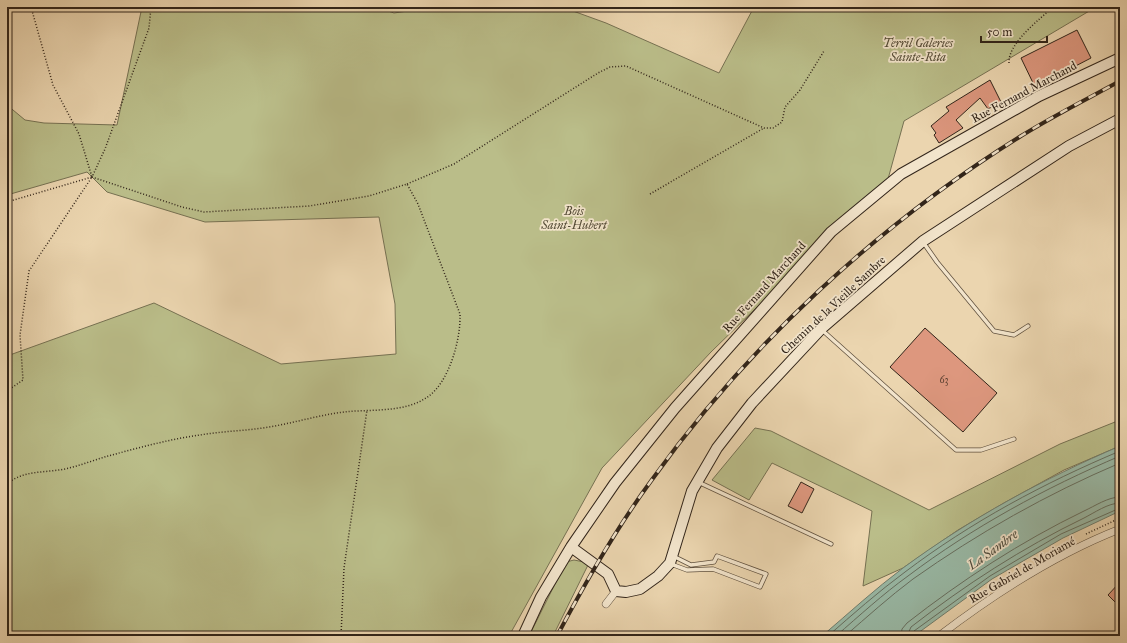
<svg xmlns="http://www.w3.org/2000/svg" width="1127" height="643" viewBox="0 0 1127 643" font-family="'IM FELL Great Primer',serif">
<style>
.green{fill:#babd89;stroke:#767152}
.water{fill:#99b9a6;stroke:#707e6e}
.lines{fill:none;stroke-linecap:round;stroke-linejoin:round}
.shore{stroke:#666f60;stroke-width:1}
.building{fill:#dd977e;stroke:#32251a}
.lane-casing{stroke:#60513f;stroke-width:5}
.street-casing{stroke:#60513f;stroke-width:8}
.secondary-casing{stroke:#32251a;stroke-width:12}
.path{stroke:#32251a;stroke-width:1.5;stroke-dasharray:1 2;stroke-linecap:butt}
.lane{stroke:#f2e4cb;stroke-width:3.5}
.street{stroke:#f2e4cb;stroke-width:7}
.secondary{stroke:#f2e4cb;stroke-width:10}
.rail-casing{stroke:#32251a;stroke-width:4}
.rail{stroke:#f2e4cb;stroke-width:2.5;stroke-dasharray:8;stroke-linecap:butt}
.labels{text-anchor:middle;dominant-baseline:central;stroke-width:3.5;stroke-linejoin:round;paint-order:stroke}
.number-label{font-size:10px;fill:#5d4233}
.park-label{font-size:12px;font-style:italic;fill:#544b36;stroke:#f2e4cb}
.street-label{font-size:12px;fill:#32251a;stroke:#f2e4cb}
.water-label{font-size:13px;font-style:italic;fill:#4c4a3d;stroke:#f2e4cb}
</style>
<rect width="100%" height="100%" fill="#ebd5af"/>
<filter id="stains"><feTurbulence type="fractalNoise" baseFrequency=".005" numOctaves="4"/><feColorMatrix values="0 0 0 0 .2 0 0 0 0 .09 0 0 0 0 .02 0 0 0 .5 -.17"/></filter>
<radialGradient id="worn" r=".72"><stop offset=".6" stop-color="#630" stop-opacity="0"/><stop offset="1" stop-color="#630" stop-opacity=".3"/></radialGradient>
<path class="green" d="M 142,7 L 376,7 L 394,13 L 435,7 L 562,7 L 606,23 L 719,73 L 754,7 L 1096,7 L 904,121 L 888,179 L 711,352 L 602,468 L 509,636 L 7,636 L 7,356 L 154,303 L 281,364 L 396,354 L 395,304 L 379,217 L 205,222 L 107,192 L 87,172 L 7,195 L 7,105 L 25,120 L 44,123 L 117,125 Z
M 1120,420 L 1120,446 L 1064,470 L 1004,503 L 958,530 L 903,568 L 863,586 L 872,511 L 772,463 L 749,500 L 712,480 L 755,428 L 771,431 L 929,510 L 1060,444 Z
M 574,560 L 589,563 L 553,636 L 529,636 L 566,562 Z"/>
<path class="water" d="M 1120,446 L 1120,511 L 1063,538 L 992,579 L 914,636 L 822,636 C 849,613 875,589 903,568 C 971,518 1043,479 1120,446 Z"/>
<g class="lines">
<path class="shore" d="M 828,636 C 853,614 878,592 905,572 C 971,522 1044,483 1120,451
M 836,636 C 859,616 883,594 908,576 C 973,527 1045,488 1120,456
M 845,636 C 867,617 889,597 913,579 C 978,533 1047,494 1120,463
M 901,636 L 902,629 L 907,623 C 962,580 1020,542 1084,511 C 1095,506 1108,497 1120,497
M 907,636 L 911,627 C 965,585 1022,548 1084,518 C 1094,513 1108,503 1120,503
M 912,636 L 914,631 L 990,576 L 1061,534 L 1120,508"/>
</g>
<path class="building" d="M 1077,30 L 1091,58 L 1035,87 L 1021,58 Z
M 990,80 L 1001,102 L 988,109 L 980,98 L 956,120 L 963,128 L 939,143 L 934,135 L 936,133 L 931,126 L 949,111 L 946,107 Z
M 925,328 L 997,393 L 963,432 L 890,367 Z
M 801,482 L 814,489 L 802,513 L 788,506 Z
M 1120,582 L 1120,607 L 1108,595 Z"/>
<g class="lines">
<g class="lane-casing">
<path id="lane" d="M 923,242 L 937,262 L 994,331 L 1014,335 L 1028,326
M 822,330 L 956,450 L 981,450 L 1014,439
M 698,482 L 831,544
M 671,564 L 687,570 L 713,569 L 760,587 L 766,574 L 717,556 L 714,562 L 691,565 L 673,556"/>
</g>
<g class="street-casing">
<path id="street" d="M 606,604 L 616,591
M 939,636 C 994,594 1056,554 1120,529"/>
</g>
<g class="secondary-casing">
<path id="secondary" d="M 571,547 L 608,574 L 616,591 L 626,592 L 640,589 L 658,576 L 670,563 L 692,491 L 717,448 L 752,403 L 821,329 L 923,241 L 1069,146 L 1120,119
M 523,636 L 541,597 L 571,547 L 615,483 L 675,408 L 831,232 L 901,174 L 1039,96 L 1120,58"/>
</g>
<path class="path" d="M 1117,7 L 1120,14
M 1009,63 C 1008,43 1039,20 1053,7
M 407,184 L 454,164 L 598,73 L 610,67 L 626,66 L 764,128 L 773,128 L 782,122 L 785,107 L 800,90 L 824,51
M 650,194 L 764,128
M 7,202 L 92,177
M 7,391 L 23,380 L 20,335 L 29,271 L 92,177 L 79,134 L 53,85 L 31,7
M 7,484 C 23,470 45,473 65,469 C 79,466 94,460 108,456 C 138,448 170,439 200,435 C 223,431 246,431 269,427 C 294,423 319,415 344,412 C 370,409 403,413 426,398 C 449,384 461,339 460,314 L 418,204 L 407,184 L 369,196 L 309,206 L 204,212 L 182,207 L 92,177 L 105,149 L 149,28 L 151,7
M 1086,534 L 1120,518
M 7,616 L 9,636
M 341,636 L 344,568 L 367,410
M 926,636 L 932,631"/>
<use href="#lane" class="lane"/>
<use href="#street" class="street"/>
<use href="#secondary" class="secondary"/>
<g class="rail-casing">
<path id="rail" d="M 557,636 C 585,583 615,530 651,481 C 749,344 878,225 1021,136 C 1053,116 1087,99 1120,81"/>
</g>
<use href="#rail" class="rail"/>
</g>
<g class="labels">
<g class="number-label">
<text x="944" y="380">63</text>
</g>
<g class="park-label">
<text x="918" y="43">Terril Galeries<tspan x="918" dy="14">Sainte-Rita</tspan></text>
<text x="574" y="211">Bois<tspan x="574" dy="14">Saint-Hubert</tspan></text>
</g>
<g class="street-label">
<text transform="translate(1024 92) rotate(-28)">Rue Fernand Marchand</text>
<text transform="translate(764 287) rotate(-48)">Rue Fernand Marchand</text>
<text transform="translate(833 305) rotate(-43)">Chemin de la Vieille Sambre</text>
<text transform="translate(1022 570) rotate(-30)">Rue Gabriel de Moriamé</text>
</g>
<g class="water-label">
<text transform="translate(993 550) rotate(-36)">La Sambre</text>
</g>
</g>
<rect width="1127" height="643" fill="none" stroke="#ebd5af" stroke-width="24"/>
<rect x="8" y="8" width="1111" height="627" fill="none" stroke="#32251a" stroke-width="2"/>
<rect x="12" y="12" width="1103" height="619" fill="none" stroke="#32251a"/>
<path d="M981 36v6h66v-6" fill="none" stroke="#32251a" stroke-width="2"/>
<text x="987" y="36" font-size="12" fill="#32251a" stroke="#f2e4cb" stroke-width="3" paint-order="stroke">50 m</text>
<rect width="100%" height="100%" filter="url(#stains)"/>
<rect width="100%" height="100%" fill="url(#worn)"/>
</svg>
